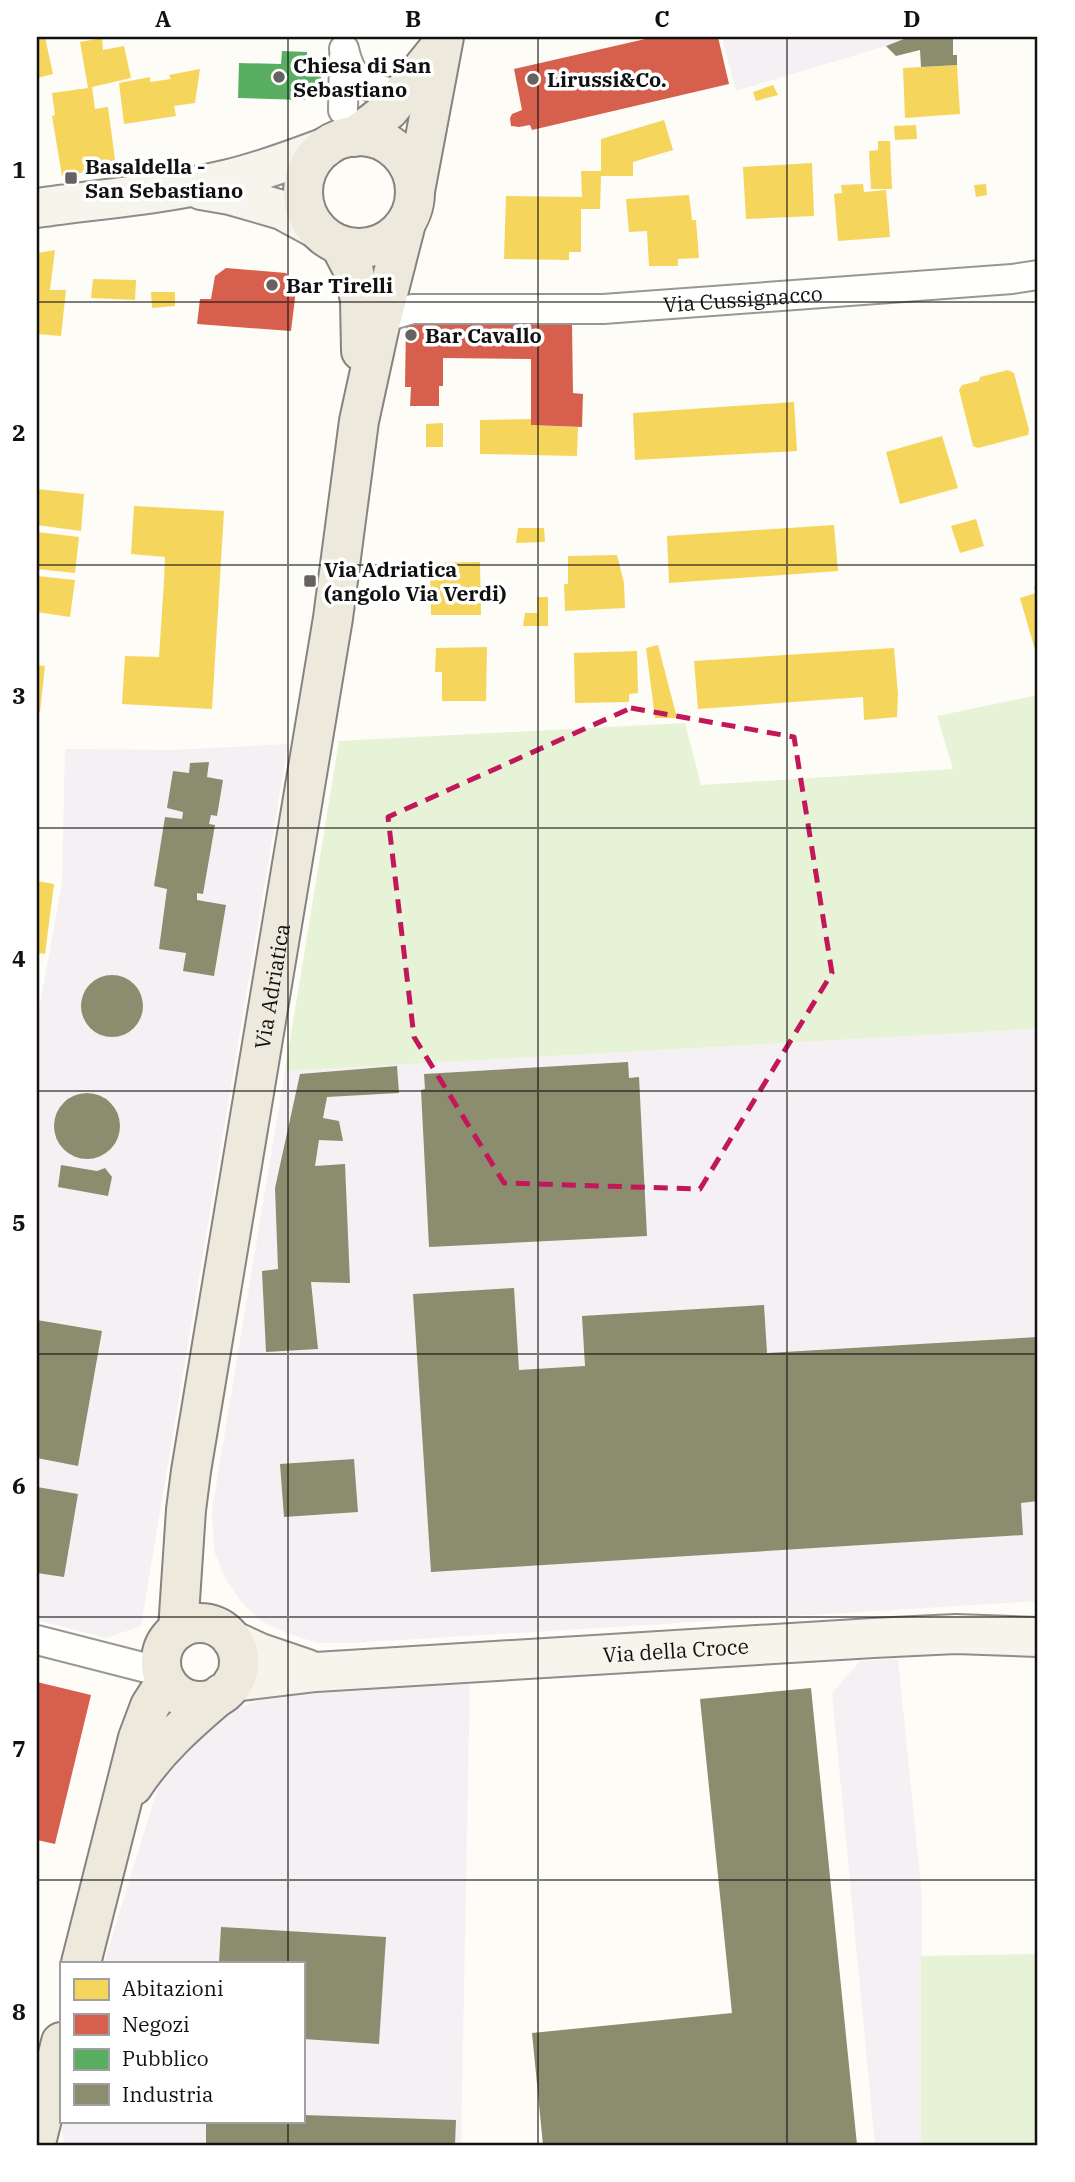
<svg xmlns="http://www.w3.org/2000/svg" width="1075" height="2182" viewBox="0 0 1075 2182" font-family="'IBM Plex Serif',serif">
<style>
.industrial{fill:#f5f0f3}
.green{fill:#e7f3d7}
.homes{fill:#f6d55c}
.shops{fill:#d6604d}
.public{fill:#5aae61}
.industry{fill:#8c8c6e}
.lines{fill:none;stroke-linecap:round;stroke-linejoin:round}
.minor-casing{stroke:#979795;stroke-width:32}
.secondary-casing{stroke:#8e8d8b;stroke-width:42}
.primary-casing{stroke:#858482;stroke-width:42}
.minor{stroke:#fffffe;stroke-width:28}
.secondary{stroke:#f6f4eb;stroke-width:38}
.primary{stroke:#ede9dc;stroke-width:38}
.marked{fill:none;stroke:#c2185b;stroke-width:5;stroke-dasharray:14 9;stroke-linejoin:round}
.grid{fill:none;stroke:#111;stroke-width:2;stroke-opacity:0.55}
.poi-dot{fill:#646362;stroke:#fff;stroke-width:2.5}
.labels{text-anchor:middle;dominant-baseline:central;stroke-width:7;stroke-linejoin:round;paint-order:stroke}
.poi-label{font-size:21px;font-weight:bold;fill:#111;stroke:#fff;text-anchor:start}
.street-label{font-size:21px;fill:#111;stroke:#fff}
.neatline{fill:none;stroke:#111;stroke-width:2.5}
.grid-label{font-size:23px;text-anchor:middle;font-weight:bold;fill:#111}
</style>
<rect width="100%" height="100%" fill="#fdfcf7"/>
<path class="industrial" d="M 722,37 L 909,37 L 886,46 L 736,91 Z
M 288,744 L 141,1626 L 106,1638 L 37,1620 L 37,1021 L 62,883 L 65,749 L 173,750 Z
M 1035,1029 L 1038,1068 L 1038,1601 L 352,1643 L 318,1643 L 289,1634 L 261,1621 L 242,1603 L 226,1580 L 214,1551 L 212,1510 L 285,1071 Z
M 898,1659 L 922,1897 L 921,2145 L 875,2145 L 832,1693 L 860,1661 Z
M 470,1680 L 461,2145 L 64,2145 L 59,2108 L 61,2121 L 303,2121 L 303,1963 L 104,1963 L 157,1790 L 170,1767 L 213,1724 L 238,1708 L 268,1697 L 296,1691 Z"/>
<path class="green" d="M 1038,695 L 1038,1068 L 1034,1029 L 285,1071 L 339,741 L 685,723 L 701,785 L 953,769 L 937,716 Z
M 1038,1954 L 1038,2145 L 921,2145 L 921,1956 Z"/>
<path class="homes" d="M 37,37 L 45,37 L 53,74 L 37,78 Z
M 102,38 L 103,50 L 124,46 L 131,78 L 92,87 L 95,109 L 108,107 L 116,167 L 62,176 L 52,116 L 55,115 L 52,93 L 88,88 L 80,42 Z
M 957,65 L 960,114 L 905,118 L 903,68 Z
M 200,69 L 195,103 L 174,106 L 176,116 L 124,124 L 119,83 L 150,77 L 150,82 L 171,79 L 169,75 Z
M 773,85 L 778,95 L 756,101 L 753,92 Z
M 664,120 L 673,150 L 633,162 L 633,176 L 601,176 L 600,209 L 581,209 L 581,252 L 569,252 L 569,260 L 504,259 L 506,196 L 582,197 L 581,171 L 601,171 L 601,139 Z
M 916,125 L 917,139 L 895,140 L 894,126 Z
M 878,141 L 890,141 L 892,189 L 871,189 L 869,151 L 878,150 Z
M 812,163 L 814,216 L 746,219 L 743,167 Z
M 863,184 L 864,192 L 886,190 L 890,237 L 838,241 L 834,194 L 842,193 L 841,185 Z
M 986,184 L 987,195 L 976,197 L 974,185 Z
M 689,195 L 692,220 L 696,220 L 699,258 L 678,259 L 678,266 L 649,266 L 647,231 L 629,232 L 626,199 Z
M 55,250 L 50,290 L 66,290 L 61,336 L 37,334 L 37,253 Z
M 93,279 L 136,280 L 135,300 L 91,298 Z
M 151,292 L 175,292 L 175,306 L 152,308 Z
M 1008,370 L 1014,373 L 1029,430 L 1028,435 L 978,448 L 973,446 L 959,390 L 962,385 L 979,381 L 980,377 Z
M 794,402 L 797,451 L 635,460 L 633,413 Z
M 531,419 L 531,425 L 578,427 L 577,456 L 480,454 L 480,420 Z
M 443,423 L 443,447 L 426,447 L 426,424 Z
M 942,436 L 958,488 L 900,504 L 886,452 Z
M 37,489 L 84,494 L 81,531 L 37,525 Z
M 134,506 L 224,511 L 212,709 L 122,704 L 125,656 L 159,657 L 164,581 L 165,557 L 131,554 Z
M 976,519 L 984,546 L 960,553 L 951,526 Z
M 834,525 L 838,571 L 669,583 L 667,536 Z
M 518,528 L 544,528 L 545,542 L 516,543 Z
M 37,532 L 79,537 L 75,573 L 37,569 Z
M 617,555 L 624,583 L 625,608 L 565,611 L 564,584 L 568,584 L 568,556 Z
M 480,562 L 481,615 L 431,615 L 430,563 Z
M 37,576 L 75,580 L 70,617 L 37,612 Z
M 1038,586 L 1038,660 L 1020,598 L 1036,593 L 1034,587 Z
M 537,597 L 548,597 L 548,626 L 523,626 L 525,613 L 537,613 Z
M 658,645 L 677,718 L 655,718 L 646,648 Z
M 487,647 L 486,701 L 442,701 L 442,672 L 435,672 L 436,648 Z
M 894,648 L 898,694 L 897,717 L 864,720 L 863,697 L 698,709 L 694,661 Z
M 637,651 L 638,693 L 629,694 L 629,702 L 575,703 L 574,653 Z
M 37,665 L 45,666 L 40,712 L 37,712 Z
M 37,881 L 54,884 L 45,954 L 37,953 Z"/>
<path class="shops" d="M 654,37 L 718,37 L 729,84 L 532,130 L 530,125 L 519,127 L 511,126 L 510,118 L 512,114 L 522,110 L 514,69 Z
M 226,268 L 286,273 L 292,281 L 297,282 L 291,331 L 197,324 L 200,299 L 211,299 L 215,276 Z
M 406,322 L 572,324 L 573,393 L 583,394 L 582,427 L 531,425 L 531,359 L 443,358 L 443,386 L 439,386 L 439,406 L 410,406 L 411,387 L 405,387 Z
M 37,1682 L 91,1695 L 55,1844 L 37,1840 Z"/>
<path class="public" d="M 282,51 L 307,52 L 307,72 L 316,73 L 324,80 L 323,91 L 315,96 L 305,97 L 305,100 L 238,98 L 239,63 L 281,64 Z"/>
<path class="industry" d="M 909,37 L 953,37 L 953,55 L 957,55 L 957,65 L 921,67 L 920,50 L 896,56 L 886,46 Z
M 209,762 L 207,777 L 223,780 L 217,816 L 211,815 L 209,824 L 215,825 L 203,894 L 197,893 L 197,900 L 226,905 L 214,976 L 183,971 L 186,953 L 159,949 L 167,889 L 154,886 L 165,817 L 182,819 L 183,812 L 167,808 L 173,771 L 189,773 L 190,763 Z
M81 1006a31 31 0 1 1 62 0a31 31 0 1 1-62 0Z
M 628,1062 L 629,1078 L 639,1077 L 647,1236 L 429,1247 L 421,1090 L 425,1089 L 424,1074 Z
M 397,1066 L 399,1093 L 327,1097 L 323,1118 L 339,1121 L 343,1141 L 319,1140 L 315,1166 L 345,1164 L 350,1283 L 311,1282 L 318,1349 L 266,1352 L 262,1271 L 278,1269 L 275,1188 L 300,1074 Z
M54 1126a33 33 0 1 1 66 0a33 33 0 1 1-66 0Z
M 61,1165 L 97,1171 L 105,1168 L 112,1177 L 108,1196 L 58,1187 Z
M 514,1288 L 519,1370 L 585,1366 L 582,1316 L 764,1305 L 767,1353 L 1038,1337 L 1038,1501 L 1021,1503 L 1023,1535 L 431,1572 L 413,1294 Z
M 37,1320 L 102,1331 L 78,1466 L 37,1458 Z
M 354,1459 L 358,1512 L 284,1517 L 280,1464 Z
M 37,1487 L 78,1494 L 64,1577 L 37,1573 Z
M 811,1688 L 857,2145 L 543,2145 L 532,2033 L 732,2013 L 700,1699 Z
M 221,1927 L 386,1937 L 379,2044 L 303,2039 L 303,1963 L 219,1963 Z
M 303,2115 L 456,2120 L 455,2145 L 206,2145 L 206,2121 L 303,2121 Z"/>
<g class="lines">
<g class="minor-casing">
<g id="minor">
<path d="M 344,49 C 352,86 368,87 401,95"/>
<path d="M 343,110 L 344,57"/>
<path id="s1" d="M 380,325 L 389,316 L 412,309 L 603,309 L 1012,279 L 1038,275"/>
<path d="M 37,1640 L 162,1672"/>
</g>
</g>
<g class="secondary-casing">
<g id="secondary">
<path d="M 201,190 L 230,195 L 282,210 L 317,229"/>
<path d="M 37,208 C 101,199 166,194 229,179 C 263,171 294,159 326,147"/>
<path d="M 232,1640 L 260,1653 L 307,1669"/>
<path id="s2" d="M 233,1682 L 316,1672 L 873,1638 L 956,1634 L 1038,1637"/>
</g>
</g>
<g class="primary-casing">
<g id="primary">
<circle cx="359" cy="192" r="56"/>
<path d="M 354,137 L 389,110 L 439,48"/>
<path d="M 415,191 L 444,37"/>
<path d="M 340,245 L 354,272 L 360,300 L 361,351"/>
<circle cx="200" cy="1662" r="39"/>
<path id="s3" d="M 178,1630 L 186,1510 L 191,1471 L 333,618 L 359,421 L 380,325 L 406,223"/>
<path d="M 133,1786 C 157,1749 188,1722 222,1693"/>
<path d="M 81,1963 L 138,1738 L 150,1706 L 166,1681"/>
<path d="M 37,2139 L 61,2042"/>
</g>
</g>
<use href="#minor" class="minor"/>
<use href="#secondary" class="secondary"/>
<use href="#primary" class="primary"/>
</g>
<path class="marked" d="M 631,708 L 794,737 L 832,973 L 700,1189 L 504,1183 L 414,1037 L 388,817 Z"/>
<path class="grid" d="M 288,37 L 288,1963M 538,37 L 538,2145M 787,37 L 787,2145M 37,302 L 1038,302M 37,565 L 1038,565M 37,828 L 1038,828M 37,1091 L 1038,1091M 37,1354 L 1038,1354M 37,1617 L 1038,1617M 37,1880 L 1038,1880M 288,2121 L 288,2145"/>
<g class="poi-dot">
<circle cx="279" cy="77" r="7"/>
<circle cx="533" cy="79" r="7"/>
<rect x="64" y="171" width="14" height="14" rx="3.5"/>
<circle cx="272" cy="285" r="7"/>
<circle cx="411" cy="335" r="7"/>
<rect x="303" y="574" width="14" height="14" rx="3.5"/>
</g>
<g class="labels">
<g class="poi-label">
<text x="293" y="65">Chiesa di San<tspan x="293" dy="24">Sebastiano</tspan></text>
<text x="547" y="79">Lirussi&amp;Co.</text>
<text x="85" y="166">Basaldella -<tspan x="85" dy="24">San Sebastiano</tspan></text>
<text x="286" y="285">Bar Tirelli</text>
<text x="425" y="335">Bar Cavallo</text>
<text x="324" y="569">Via Adriatica<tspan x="324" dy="24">(angolo Via Verdi)</tspan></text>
</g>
<g class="street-label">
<text stroke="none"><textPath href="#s1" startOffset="368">Via Cussignacco</textPath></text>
<text stroke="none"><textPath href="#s3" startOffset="651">Via Adriatica</textPath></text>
<text stroke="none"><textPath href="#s2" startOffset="444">Via della Croce</textPath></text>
</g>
</g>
<rect width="1075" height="2182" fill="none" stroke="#ffffff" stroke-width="77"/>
<rect x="60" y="1962" width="245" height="161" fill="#ffffff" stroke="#a0a0a0" stroke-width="2"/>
<rect x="74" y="1979" width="35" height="21" fill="#f6d55c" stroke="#a0a0a0" stroke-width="2"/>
<text x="122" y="1996" font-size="21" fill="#111111">Abitazioni</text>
<rect x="74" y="2014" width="35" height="21" fill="#d6604d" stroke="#a0a0a0" stroke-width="2"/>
<text x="122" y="2032" font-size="21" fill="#111111">Negozi</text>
<rect x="74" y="2049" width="35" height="21" fill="#5aae61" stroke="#a0a0a0" stroke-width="2"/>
<text x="122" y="2066" font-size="21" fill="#111111">Pubblico</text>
<rect x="74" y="2084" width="35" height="21" fill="#8c8c6e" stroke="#a0a0a0" stroke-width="2"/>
<text x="122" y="2102" font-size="21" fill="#111111">Industria</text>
<rect x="38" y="38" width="998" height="2106" class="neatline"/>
<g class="grid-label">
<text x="163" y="27">A</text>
<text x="413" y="27">B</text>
<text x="662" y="27">C</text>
<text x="912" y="27">D</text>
<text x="19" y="178">1</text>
<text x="19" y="441">2</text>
<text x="19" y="704">3</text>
<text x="19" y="967">4</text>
<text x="19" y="1231">5</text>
<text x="19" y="1494">6</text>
<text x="19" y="1757">7</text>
<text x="19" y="2020">8</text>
</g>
</svg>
